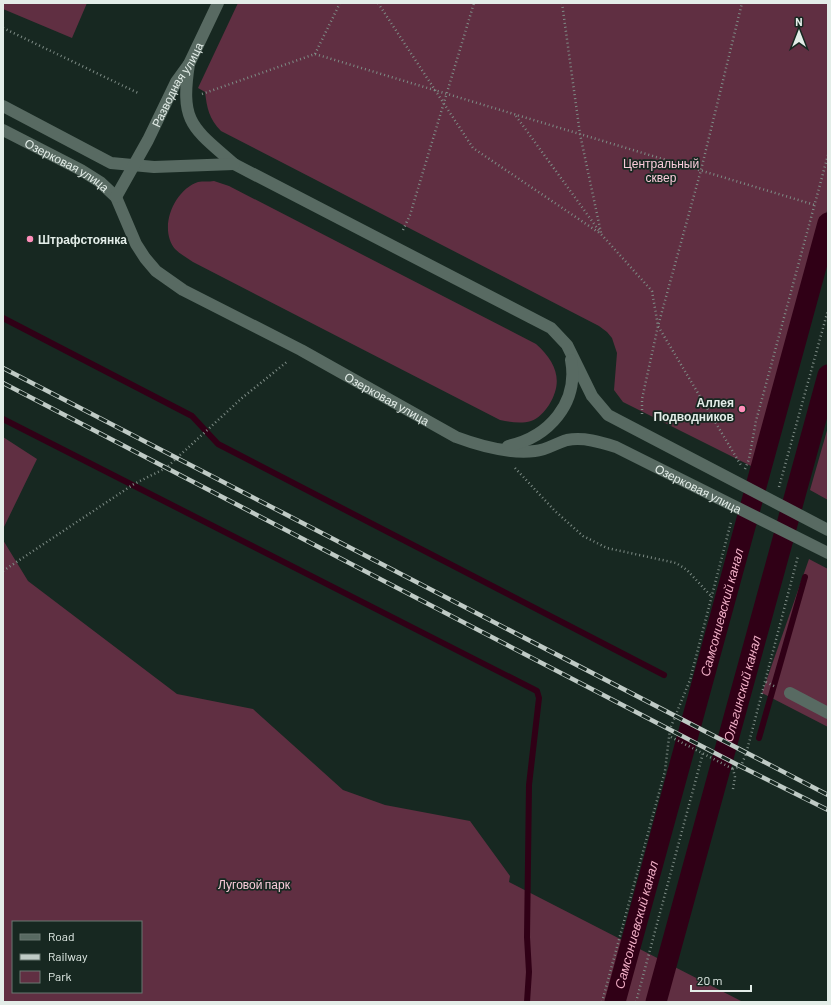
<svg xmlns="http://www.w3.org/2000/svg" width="831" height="1005" viewBox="0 0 831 1005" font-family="Barlow,sans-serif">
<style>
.green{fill:#602f42;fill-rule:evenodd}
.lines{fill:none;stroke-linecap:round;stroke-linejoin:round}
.stream{stroke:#300016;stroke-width:6}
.canal{stroke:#300016;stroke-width:21}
.path{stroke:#7e8c86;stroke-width:2.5;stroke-dasharray:1 3;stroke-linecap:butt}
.minor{stroke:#586a62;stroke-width:12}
.rail-casing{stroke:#bfcac5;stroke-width:4.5}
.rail{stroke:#172821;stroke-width:3;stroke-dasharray:9;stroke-linecap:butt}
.poi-dot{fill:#ff8eba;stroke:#172821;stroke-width:1.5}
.labels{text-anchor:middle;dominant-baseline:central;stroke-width:3.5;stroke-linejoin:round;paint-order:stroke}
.street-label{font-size:12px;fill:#e3ede8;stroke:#172821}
.park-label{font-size:12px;fill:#f9cbda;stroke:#172821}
.poi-label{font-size:12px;font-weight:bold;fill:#e3ede8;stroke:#172821;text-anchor:start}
.water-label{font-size:13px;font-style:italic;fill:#f2afc7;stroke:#172821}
</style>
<rect width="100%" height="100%" fill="#172821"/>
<path class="green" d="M 3,3 L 87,3 L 72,38 L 3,9 Z
M 238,3 L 828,3 L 828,207 L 757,469 L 623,402 L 614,390 L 617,353 L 612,338 L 607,332 L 599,326 L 221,131 C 209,119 207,108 205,92 L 198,88 Z
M 214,181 L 229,186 L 536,344 C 556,362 564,381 549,405 C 545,411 538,419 531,421 C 521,424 510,422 500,420 L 193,262 C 187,258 180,254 175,249 C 158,228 174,190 198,182 C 203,181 209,182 214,181 Z
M 828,427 L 828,500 L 810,490 Z
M 3,437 L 37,459 L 3,529 Z
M 3,540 L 28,581 L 177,694 L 253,709 L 343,790 L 385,805 L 470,821 L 510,876 L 509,882 L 743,1002 L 3,1002 ZM 13,922 L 141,922 L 141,992 L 13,992 Z
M 809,559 L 828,569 L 828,727 L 762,693 Z"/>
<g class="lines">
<path class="stream" d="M 3,318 L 192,416 L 218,444 L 664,675
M 3,419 L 537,691 L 539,698 L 529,785 L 527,937 L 529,972 L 527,1002
M 759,738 L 805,577"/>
<g class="canal">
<path id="s1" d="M 615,1002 L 828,223"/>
<path id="s2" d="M 656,1002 L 828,375"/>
</g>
<path class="path" d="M 378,3 L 473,148 L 601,234 L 652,291 L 658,326 L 742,467
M 562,3 L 580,134 L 601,233
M 3,28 L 138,93
M 315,54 L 340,3
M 202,94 L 315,54 L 815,205
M 516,116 L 600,232
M 403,230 L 410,215 L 474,3
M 642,414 L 642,399 L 658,326 L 701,170 L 742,3
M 515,468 L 555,511 L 583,536 L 607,548 L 676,563 L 687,570 L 711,596
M 745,469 L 749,459 L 756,421 L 828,155
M 779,487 L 828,310
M 3,571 L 134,484 L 166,468 L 242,398 L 288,361
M 766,682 L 776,687
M 671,737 L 733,769
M 733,789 L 735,777 L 733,769 L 741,766 L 746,754 L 798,556
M 602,1002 L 665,771 L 670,729 L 690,680 L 731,522
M 636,1002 L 703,753"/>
<g class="minor">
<path d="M 189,64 C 180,123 192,127 234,164 L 551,328 L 567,345 L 592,396 L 608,415 L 828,530"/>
<path d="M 3,106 L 111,163 L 154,167 L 234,164"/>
<path id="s3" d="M 3,130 L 81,170 L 100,182 L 116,197 L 136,244 L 145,258 L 156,271 L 183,290 L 301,350 L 456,437 C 480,446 509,454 535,451 C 547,450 556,443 567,440 C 584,437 600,442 616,447 L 828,553"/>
<path id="s4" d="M 116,197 L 148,140 L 176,82 L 189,64 L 218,3"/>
<path d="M 508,446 C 549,437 579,403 571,360"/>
<path d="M 790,693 L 828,713"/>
</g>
<g class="rail-casing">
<path id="rail" d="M 3,368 L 828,795
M 3,383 L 736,764 L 828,810"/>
</g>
<use href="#rail" class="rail"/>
</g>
<g class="poi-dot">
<circle cx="30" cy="239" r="4"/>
<circle cx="742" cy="409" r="4"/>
</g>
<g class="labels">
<g class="street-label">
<text stroke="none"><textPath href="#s4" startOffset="128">Разводная улица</textPath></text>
<text stroke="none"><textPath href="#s3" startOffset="73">Озерковая улица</textPath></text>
<text stroke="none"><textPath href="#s3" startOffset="481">Озерковая улица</textPath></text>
<text stroke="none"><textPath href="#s3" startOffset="817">Озерковая улица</textPath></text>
</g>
<g class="park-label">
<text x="661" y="163">Центральный<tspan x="661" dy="14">сквер</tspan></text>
<text x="254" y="884">Луговой парк</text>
</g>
<g class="poi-label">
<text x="38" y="239">Штрафстоянка</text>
<text x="734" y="402" text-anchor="end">Аллея<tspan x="734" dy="14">Подводников</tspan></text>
</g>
<g class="water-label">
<text stroke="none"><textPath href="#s1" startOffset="404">Самсониевский канал</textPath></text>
<text stroke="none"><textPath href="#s2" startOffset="325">Ольгинский канал</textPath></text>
<text stroke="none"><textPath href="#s1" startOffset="80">Самсониевский канал</textPath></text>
</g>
</g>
<rect width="831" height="1005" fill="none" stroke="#e3ede8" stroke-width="8"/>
<rect x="12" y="921" width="130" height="72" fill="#172821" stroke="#697771"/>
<rect x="20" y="934" width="20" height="6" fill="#586a62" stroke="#697771"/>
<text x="48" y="941" font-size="12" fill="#e3ede8">Road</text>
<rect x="20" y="954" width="20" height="6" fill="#bfcac5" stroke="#697771"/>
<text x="48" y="961" font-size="12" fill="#e3ede8">Railway</text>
<rect x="20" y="971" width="20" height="12" fill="#602f42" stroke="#697771"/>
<text x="48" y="981" font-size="12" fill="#e3ede8">Park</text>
<g transform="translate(799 32)" stroke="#172821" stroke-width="3" paint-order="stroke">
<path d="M0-3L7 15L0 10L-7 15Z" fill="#e3ede8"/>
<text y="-6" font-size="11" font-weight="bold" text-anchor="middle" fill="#e3ede8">N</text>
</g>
<path d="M691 985v6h60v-6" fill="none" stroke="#e3ede8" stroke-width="2"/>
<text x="697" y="985" font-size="12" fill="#e3ede8" stroke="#172821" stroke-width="3" paint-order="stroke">20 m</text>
</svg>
